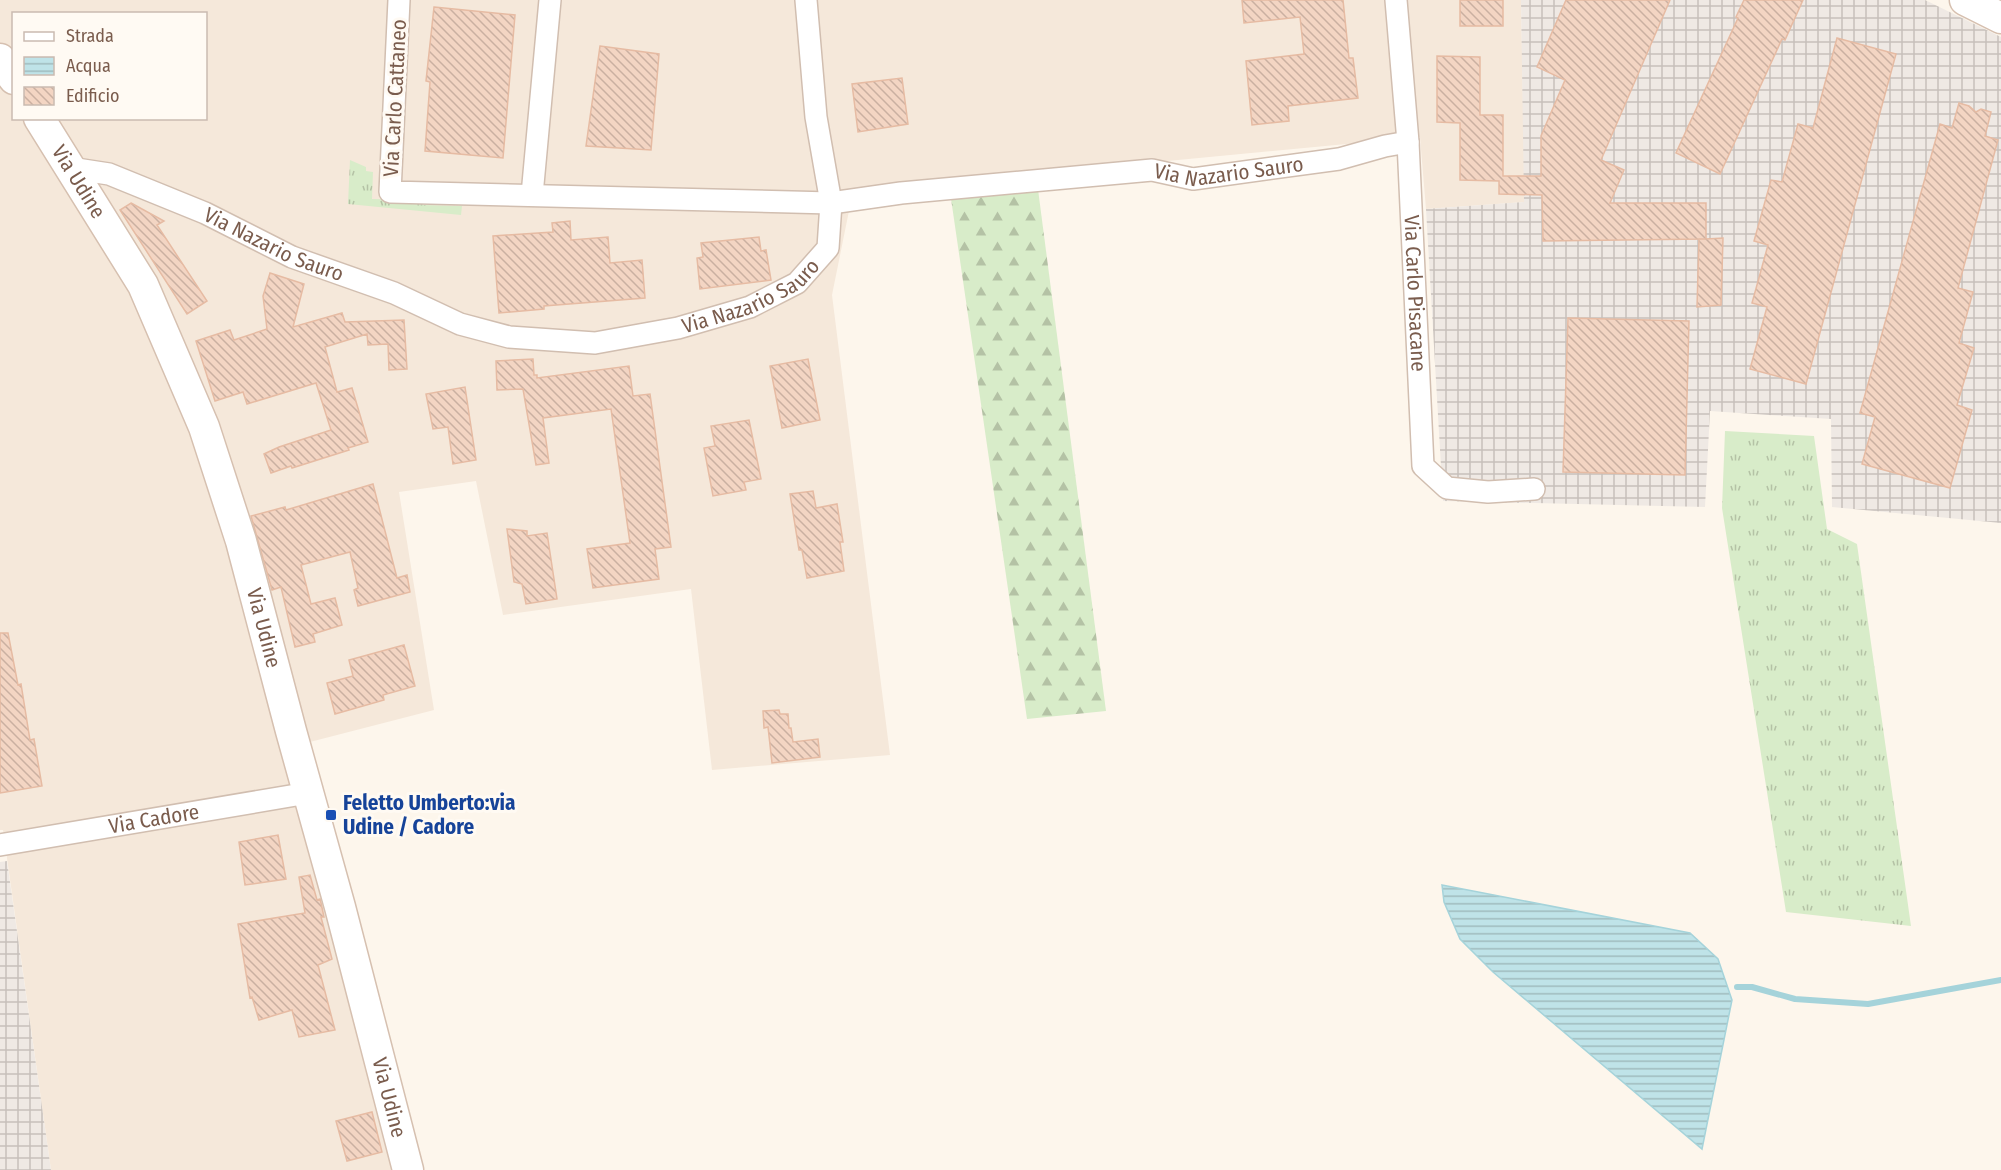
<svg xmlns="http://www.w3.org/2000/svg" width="2001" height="1170" viewBox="0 0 2001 1170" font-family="'Fira Sans Condensed',sans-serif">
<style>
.residential{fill:#f5e8da;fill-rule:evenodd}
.industrial{fill:url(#industrial-grid)}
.grass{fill:url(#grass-tufts)}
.forest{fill:url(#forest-firs)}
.water{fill:url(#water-rules);stroke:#a5d3da;stroke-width:1.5}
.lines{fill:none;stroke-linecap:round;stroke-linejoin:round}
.stream{stroke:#a5d3da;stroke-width:6}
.building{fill:url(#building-back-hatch);stroke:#e6bba3;stroke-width:1.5}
.street-casing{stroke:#d1beb0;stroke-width:24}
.secondary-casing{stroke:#d6c0b0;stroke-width:33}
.street{stroke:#fff;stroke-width:21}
.secondary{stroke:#fff;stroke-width:30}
.transit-dot{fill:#1a4fb4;stroke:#fffaf3;stroke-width:2}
.labels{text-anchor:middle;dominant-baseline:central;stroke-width:6;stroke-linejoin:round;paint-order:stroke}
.street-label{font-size:21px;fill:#7a5c4d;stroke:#fffaf3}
.transit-label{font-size:21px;font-weight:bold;fill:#164399;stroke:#fffaf3;text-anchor:start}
</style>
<defs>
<pattern id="industrial-grid" width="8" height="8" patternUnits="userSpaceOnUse" patternTransform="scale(1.5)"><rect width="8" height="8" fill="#efe9e4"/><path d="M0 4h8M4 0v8" fill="none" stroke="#c7c0bb"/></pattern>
<pattern id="grass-tufts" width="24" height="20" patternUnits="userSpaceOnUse" patternTransform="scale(1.5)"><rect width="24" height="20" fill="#d8ecc9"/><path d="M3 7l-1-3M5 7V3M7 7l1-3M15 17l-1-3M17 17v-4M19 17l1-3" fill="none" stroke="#b4c2a5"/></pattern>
<pattern id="forest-firs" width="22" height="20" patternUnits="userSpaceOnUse" patternTransform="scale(1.5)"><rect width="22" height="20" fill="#d8ecc9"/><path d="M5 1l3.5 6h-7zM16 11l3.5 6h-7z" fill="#b4c2a5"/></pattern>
<pattern id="water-rules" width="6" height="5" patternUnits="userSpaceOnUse" patternTransform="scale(1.5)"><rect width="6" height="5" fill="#bfe3e8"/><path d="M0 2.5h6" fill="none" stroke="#a0bbbe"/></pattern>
<pattern id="building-back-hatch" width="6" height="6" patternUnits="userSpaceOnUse" patternTransform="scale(1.5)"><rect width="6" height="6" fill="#f3d5c3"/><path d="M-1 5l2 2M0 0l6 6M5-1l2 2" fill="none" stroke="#cab0a1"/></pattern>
</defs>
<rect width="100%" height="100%" fill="#fdf6ec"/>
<path class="residential" d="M 0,0 L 1521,0 L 1525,202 L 1426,209 L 1420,137 L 853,191 L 832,295 L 890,755 L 712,770 L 691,589 L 503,615 L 476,481 L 399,492 L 434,710 L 306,743 L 423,1170 L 51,1170 L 3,830 L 0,830 ZM 14,14 L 206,14 L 206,118 L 14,118 Z"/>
<path class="industrial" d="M 1521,0 L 1925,0 L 2001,37 L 2001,523 L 1832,507 L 1831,419 L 1710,411 L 1705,507 L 1443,501 L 1426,209 L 1524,202 Z
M 7,861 L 51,1170 L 0,1170 L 0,862 Z"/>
<path class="grass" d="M 350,160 L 366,167 L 366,171 L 373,172 L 372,199 L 422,200 L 423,205 L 462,206 L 461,215 L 348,204 Z
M 1725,431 L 1814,436 L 1827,529 L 1857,544 L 1911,926 L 1786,912 L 1722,508 Z"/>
<path class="forest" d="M 1036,174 L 1106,711 L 1027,719 L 949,185 Z"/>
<path class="water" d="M 1442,885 L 1690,933 L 1718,959 L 1732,1000 L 1702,1149 L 1493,972 L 1460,939 L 1444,902 Z"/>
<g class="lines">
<path class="stream" d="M 1737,987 L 1752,987 L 1795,999 L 1868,1004 L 2001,980"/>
</g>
<path class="building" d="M 1242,0 L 1343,0 L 1349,58 L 1353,58 L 1358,98 L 1288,106 L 1289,121 L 1252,125 L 1246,61 L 1304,54 L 1300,17 L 1244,23 Z
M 1460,0 L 1503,0 L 1503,26 L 1460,26 Z
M 1566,0 L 1670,0 L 1601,160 L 1624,170 L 1610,203 L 1706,203 L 1706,239 L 1723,238 L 1721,305 L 1697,307 L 1699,239 L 1705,239 L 1543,241 L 1542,195 L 1499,194 L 1499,181 L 1460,180 L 1460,123 L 1437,122 L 1437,56 L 1480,57 L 1480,115 L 1503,115 L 1503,176 L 1541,176 L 1541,136 L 1565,80 L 1537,67 Z
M 1744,0 L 1803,0 L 1785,40 L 1782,39 L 1720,174 L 1676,153 L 1738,18 L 1736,17 Z
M 434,7 L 515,15 L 503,158 L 425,151 L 430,82 L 426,81 Z
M 1837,38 L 1896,54 L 1806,384 L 1750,369 L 1767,307 L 1752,303 L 1768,245 L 1754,241 L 1771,180 L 1782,182 L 1798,124 L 1813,128 Z
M 600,46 L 659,54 L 651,150 L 586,146 Z
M 902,78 L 908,124 L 858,132 L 852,84 Z
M 1959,103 L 1969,106 L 1976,112 L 1981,109 L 1991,112 L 1985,136 L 1998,140 L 1958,288 L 1973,292 L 1959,343 L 1974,348 L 1957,405 L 1972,410 L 1950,488 L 1862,464 L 1875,417 L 1860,413 L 1940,124 L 1952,128 Z
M 131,203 L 164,221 L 157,225 L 207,301 L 187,314 L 120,210 Z
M 570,221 L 571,240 L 608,237 L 610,263 L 642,260 L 645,298 L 544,306 L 544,309 L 499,313 L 493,236 L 553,232 L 552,223 Z
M 759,237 L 761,251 L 766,250 L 771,280 L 700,289 L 697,258 L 703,257 L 701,243 Z
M 270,273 L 304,284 L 293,327 L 342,313 L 345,322 L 404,320 L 407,369 L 389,370 L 388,344 L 368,345 L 367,334 L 325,347 L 337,392 L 352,388 L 368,442 L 348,448 L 349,450 L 292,468 L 291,466 L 271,473 L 264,454 L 279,447 L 331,430 L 316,383 L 247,404 L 243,392 L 215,401 L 196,341 L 230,330 L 234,340 L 267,329 L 263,296 Z
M 1568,318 L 1689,321 L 1685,475 L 1563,472 Z
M 533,359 L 534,375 L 537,375 L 537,378 L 629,366 L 633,396 L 650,394 L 671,547 L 655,549 L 659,579 L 593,588 L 587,549 L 630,543 L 611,409 L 543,418 L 549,463 L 536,465 L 523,389 L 497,390 L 496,361 Z
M 808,359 L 820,420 L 782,428 L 770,366 Z
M 465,387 L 476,460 L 453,464 L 448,427 L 433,429 L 426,394 Z
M 749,420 L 761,479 L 744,482 L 746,490 L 713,496 L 704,448 L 715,446 L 711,426 Z
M 373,484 L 397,578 L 407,575 L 410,592 L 358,606 L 354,590 L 358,588 L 350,552 L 301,565 L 311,604 L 335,598 L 342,625 L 313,634 L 315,642 L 295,647 L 281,587 L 272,590 L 251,516 L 285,507 L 286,510 Z
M 813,491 L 816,508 L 837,504 L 843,542 L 840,542 L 844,571 L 807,578 L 802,550 L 799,550 L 790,494 Z
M 507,529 L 527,531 L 527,536 L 547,533 L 557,599 L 526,604 L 522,584 L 514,582 Z
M 0,633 L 8,633 L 18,685 L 21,684 L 30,740 L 34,739 L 42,786 L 0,793 Z
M 404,645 L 415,686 L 383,695 L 384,700 L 335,714 L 327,683 L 353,676 L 349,660 Z
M 779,710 L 780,714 L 788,714 L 789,728 L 791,728 L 793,742 L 818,739 L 820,757 L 772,763 L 768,727 L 764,728 L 763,711 Z
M 278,835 L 286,879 L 245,885 L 239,842 Z
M 310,875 L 317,900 L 320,899 L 321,903 L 324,917 L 321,917 L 332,959 L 318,965 L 335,1030 L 299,1037 L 292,1010 L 259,1020 L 252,997 L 250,998 L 238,924 L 305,913 L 299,877 Z
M 372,1112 L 382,1152 L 347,1161 L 336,1121 Z"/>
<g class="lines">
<g class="street-casing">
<g id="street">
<path id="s1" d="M 399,0 L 390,192 L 831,203 L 901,193 L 1152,170 L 1193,179 L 1339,159 L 1385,146 L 1408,142"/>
<path id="s2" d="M 1396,0 L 1408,142 L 1423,466 L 1447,488 L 1488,492 L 1534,489"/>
<path id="s3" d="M 70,168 L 109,174 L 205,213 L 292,257 L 394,293 L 460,324 L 509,337 L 595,343 L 678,328 L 750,307 L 797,283 L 828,248 L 831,203 L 816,117 L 806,0"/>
<path d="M 532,195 L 550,0"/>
<path id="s4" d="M 0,845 L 308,793"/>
</g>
</g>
<g class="secondary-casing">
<g id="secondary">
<path d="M 1965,0 L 2001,18"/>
<path d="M 0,59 L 14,79"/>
<path id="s5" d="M 39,118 L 143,285 L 204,427 L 241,541 L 291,731 L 340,907 L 408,1170"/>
</g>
</g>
<use href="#street" class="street"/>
<use href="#secondary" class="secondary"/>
</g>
<rect class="transit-dot" x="325" y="809" width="12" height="12" rx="3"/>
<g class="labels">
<g class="street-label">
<text transform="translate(395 98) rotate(-87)">Via Carlo Cattaneo</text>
<text stroke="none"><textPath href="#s1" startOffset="1034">Via Nazario Sauro</textPath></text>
<text stroke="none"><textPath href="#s5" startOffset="75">Via Udine</textPath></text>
<text stroke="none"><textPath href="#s3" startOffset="219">Via Nazario Sauro</textPath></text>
<text stroke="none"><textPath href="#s3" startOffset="723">Via Nazario Sauro</textPath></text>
<text stroke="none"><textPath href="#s2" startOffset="294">Via Carlo Pisacane</textPath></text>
<text stroke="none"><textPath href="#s5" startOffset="561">Via Udine</textPath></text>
<text stroke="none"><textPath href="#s4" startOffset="156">Via Cadore</textPath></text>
<text stroke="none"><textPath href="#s5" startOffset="1047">Via Udine</textPath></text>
</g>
<g class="transit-label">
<text x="343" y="803">Feletto Umberto:via<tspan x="343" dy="24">Udine / Cadore</tspan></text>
</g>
</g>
<rect x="12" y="12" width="195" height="108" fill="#fffaf3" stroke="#cabbb1" stroke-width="1.5"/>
<rect x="24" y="32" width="30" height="9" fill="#ffffff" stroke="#cabbb1" stroke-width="1.5"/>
<text x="66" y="42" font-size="18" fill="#7a5c4d">Strada</text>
<rect x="24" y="57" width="30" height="18" fill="url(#water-rules)" stroke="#cabbb1" stroke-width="1.5"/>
<text x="66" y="72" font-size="18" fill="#7a5c4d">Acqua</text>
<rect x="24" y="87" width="30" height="18" fill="url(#building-back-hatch)" stroke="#cabbb1" stroke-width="1.5"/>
<text x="66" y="102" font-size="18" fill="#7a5c4d">Edificio</text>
</svg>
